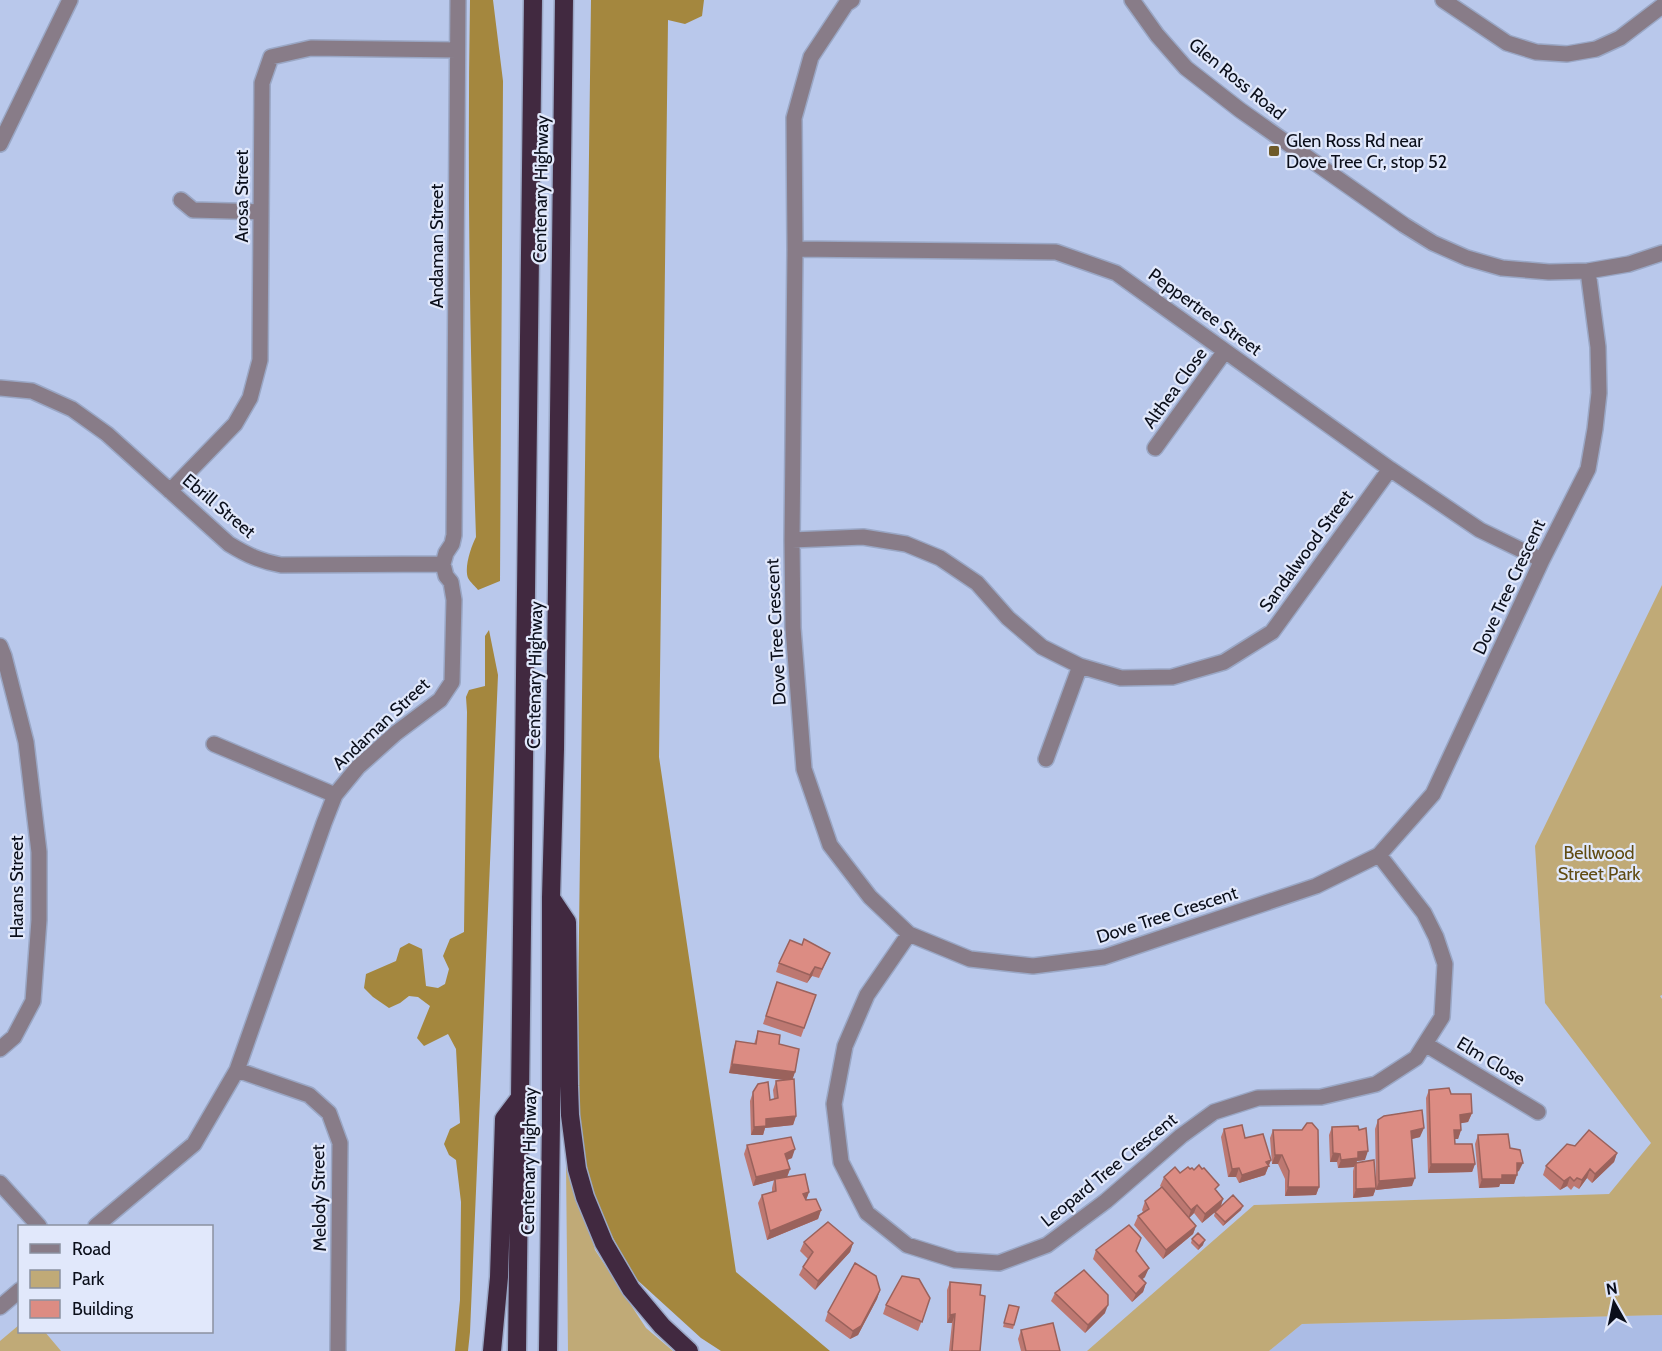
<svg xmlns="http://www.w3.org/2000/svg" width="1662" height="1351" viewBox="0 0 1662 1351" font-family="Cabin,sans-serif">
<style>
.built{fill:#abbce5}
.green{fill:#c0aa77}
.forest{fill:#a4873e}
.lines{fill:none;stroke-linecap:round;stroke-linejoin:round}
.minor-casing{stroke:#9aa7c5;stroke-width:18}
.highway-casing{stroke:#9aa7c5;stroke-width:21}
.minor{stroke:#887c88;stroke-width:15}
.highway{stroke:#412940;stroke-width:18}
.wall{fill:#bd7871}
.shaded-wall{fill:#9a625c}
.building{fill:#dc8c83;stroke:#9a625c;stroke-width:1.5}
.poi-dot{fill:#6e5a29;stroke:#e1e8fb;stroke-width:2}
.labels{text-anchor:middle;dominant-baseline:central;stroke-width:4.5;stroke-linejoin:round;paint-order:stroke}
.street-label{font-size:18px;fill:#0a0e1a;stroke:#e1e8fb}
.poi-label{font-size:18px;fill:#0a0e1a;stroke:#e1e8fb;text-anchor:start}
.park-label{font-size:18px;fill:#604b12;stroke:#e1e8fb}
</style>
<rect width="100%" height="100%" fill="#b9c8eb"/>
<path class="built" d="M 1662,1315 L 1662,1351 L 1269,1351 L 1302,1324 Z"/>
<path class="green" d="M 1662,585 L 1662,995 L 1660,996 L 1662,999 L 1662,1315 L 1302,1324 L 1269,1351 L 1087,1351 L 1254,1205 L 1609,1194 L 1651,1143 L 1545,1003 L 1535,846 Z
M 566,1164 L 574,1170 L 595,1250 L 646,1328 L 673,1351 L 568,1351 Z
M 19,1325 L 20,1332 L 45,1332 L 61,1351 L 0,1351 L 0,1341 Z"/>
<path class="forest" d="M 470,0 L 493,0 L 503,81 L 500,581 L 478,590 C 476,587 470,582 468,578 C 464,567 471,547 476,537 C 470,358 467,179 470,0 Z
M 591,0 L 704,0 L 702,16 L 685,24 L 668,20 L 659,757 L 736,1272 L 830,1351 L 721,1351 L 701,1338 L 634,1277 L 599,1212 L 582,1152 L 577,1087 Z
M 489,630 L 498,675 L 470,1332 L 468,1351 L 455,1351 L 460,1300 L 461,1202 L 456,1160 L 449,1155 L 444,1144 L 450,1129 L 460,1123 L 456,1049 L 448,1034 L 424,1046 L 417,1038 L 430,1006 L 418,997 L 409,996 L 400,1003 L 389,1008 L 373,997 L 364,988 L 366,974 L 396,961 L 400,948 L 409,943 L 422,949 L 426,986 L 438,988 L 445,984 L 449,969 L 443,956 L 450,939 L 464,932 L 467,712 L 466,697 L 469,690 L 485,686 L 485,636 Z"/>
<g class="lines">
<g class="minor-casing">
<path id="minor" d="M 852,0 L 846,4 L 811,57 L 794,118 L 795,249 L 792,540 L 793,628 L 804,769 L 830,845 L 870,897 L 909,934 L 970,959 L 1033,966 L 1104,957 L 1316,886 L 1379,855 L 1433,794 L 1542,560 L 1588,469 L 1595,429 L 1599,393 L 1598,347 L 1588,271
M 1132,0 L 1157,35 L 1186,68 L 1240,110 L 1404,225 L 1433,243 L 1467,258 L 1502,268 L 1549,272 L 1588,271 L 1629,264 L 1662,253
M 1443,0 L 1507,43 L 1536,52 L 1567,54 L 1596,49 L 1620,38 L 1662,6
M 0,144 L 70,0
M 181,200 L 193,210 L 261,212
M 795,249 L 1056,252 L 1116,273 L 1390,469 L 1480,530 L 1542,560
M 0,388 L 32,391 L 72,409 L 107,434 L 229,544 C 247,555 260,561 281,565 L 443,564
M 1155,448 L 1225,351
M 170,491 L 235,424 L 250,398 L 260,360 L 262,83 L 271,57 L 311,48 L 457,50
M 792,540 L 863,537 L 906,544 L 940,558 L 977,583 L 1008,618 L 1042,647 L 1080,666 L 1121,678 L 1172,677 L 1224,662 L 1272,632 L 1390,469
M 0,646 L 4,656 L 26,742 L 39,852 L 39,920 L 33,1001 L 14,1037 L 0,1049
M 214,744 L 335,795
M 1046,759 L 1080,666
M 909,934 L 867,995 L 845,1046 L 834,1104 L 841,1162 L 867,1213 L 907,1245 L 955,1260 L 999,1263 L 1047,1245 L 1106,1201 L 1181,1136 L 1214,1112 L 1258,1098 L 1321,1097 L 1376,1084 L 1416,1058 L 1442,1017 L 1445,964 L 1436,937 L 1424,913 L 1379,855
M 1425,1044 L 1538,1112
M 237,1070 L 309,1095 L 329,1113 L 340,1143 L 338,1351
M 0,1183 L 39,1226
M 96,1226 L 194,1144 L 237,1070 L 324,823 L 335,795 L 358,767 L 396,733 L 440,700 L 452,682 L 454,600 L 451,582 L 446,576 L 443,564 L 446,553 L 452,544 L 454,535 L 458,0
M 0,1307 L 20,1290"/>
</g>
<g class="highway-casing">
<path id="highway" d="M 551,898 L 567,922 L 569,1086 L 570,1115 L 577,1169 L 585,1197 L 604,1243 L 631,1289 L 662,1326 L 689,1351
M 492,1351 L 499,1277 L 504,1119 L 519,1099
M 517,1351 L 533,0
M 548,1351 L 551,1120 L 551,898 L 555,749 L 564,0"/>
</g>
<use href="#minor" class="minor"/>
<use href="#highway" class="highway"/>
</g>
<path class="wall" d="M 802,945 L 830,953 L 819,978 L 812,976 L 807,983 L 776,972 L 779,963 Z
M 777,982 L 816,995 L 801,1037 L 763,1024 Z
M 758,1031 L 779,1044 L 795,1072 L 792,1079 L 796,1116 L 793,1125 L 765,1128 L 763,1135 L 751,1135 L 750,1101 L 753,1092 L 770,1100 L 774,1099 L 773,1090 L 776,1081 L 786,1080 L 729,1073 L 733,1050 L 736,1041 L 754,1044 Z
M 1429,1090 L 1451,1094 L 1472,1113 L 1468,1122 L 1460,1123 L 1461,1130 L 1458,1139 L 1455,1139 L 1455,1144 L 1475,1164 L 1472,1172 L 1428,1173 L 1426,1098 Z
M 1378,1120 L 1420,1137 L 1412,1139 L 1412,1186 L 1376,1190 L 1376,1188 L 1373,1196 L 1353,1198 L 1353,1171 L 1354,1167 L 1338,1168 L 1337,1162 L 1330,1162 L 1329,1135 L 1332,1127 L 1365,1160 L 1357,1161 L 1356,1163 L 1376,1183 L 1375,1129 Z
M 1224,1129 L 1245,1138 L 1271,1160 L 1265,1175 L 1239,1183 L 1236,1177 L 1228,1177 L 1221,1137 Z
M 1273,1130 L 1319,1187 L 1316,1195 L 1285,1196 L 1285,1179 L 1278,1164 L 1272,1164 L 1270,1138 Z
M 1478,1135 L 1519,1171 L 1517,1172 L 1514,1184 L 1500,1184 L 1499,1187 L 1479,1188 L 1475,1144 Z
M 747,1145 L 792,1158 L 787,1160 L 790,1169 L 787,1177 L 809,1192 L 806,1200 L 821,1210 L 818,1219 L 767,1240 L 758,1203 L 762,1195 L 772,1192 L 772,1188 L 774,1180 L 753,1186 L 744,1154 Z
M 1575,1146 L 1617,1153 L 1614,1162 L 1592,1183 L 1587,1178 L 1579,1189 L 1574,1186 L 1571,1190 L 1567,1186 L 1560,1190 L 1543,1175 L 1546,1166 Z
M 1190,1169 L 1217,1191 L 1223,1199 L 1221,1206 L 1241,1210 L 1223,1226 L 1214,1216 L 1215,1212 L 1202,1223 L 1194,1213 L 1189,1218 L 1196,1226 L 1193,1234 L 1163,1259 L 1134,1225 L 1138,1216 L 1143,1212 L 1142,1210 L 1145,1201 L 1161,1187 L 1160,1186 L 1164,1177 L 1180,1173 Z
M 1192,1239 L 1203,1245 L 1198,1250 L 1191,1243 Z
M 804,1242 L 853,1243 L 850,1252 L 815,1290 L 799,1275 L 803,1267 L 808,1259 L 800,1251 Z
M 1096,1250 L 1136,1251 L 1145,1277 L 1142,1279 L 1146,1283 L 1143,1292 L 1132,1302 L 1093,1259 Z
M 950,1282 L 980,1295 L 980,1351 L 949,1351 L 952,1323 L 947,1323 L 947,1290 Z
M 880,1290 L 877,1299 L 858,1335 L 850,1339 L 825,1321 L 828,1312 Z
M 1055,1293 L 1105,1313 L 1085,1333 L 1051,1301 Z
M 930,1298 L 918,1331 L 883,1314 L 886,1305 Z
M 1009,1305 L 1019,1307 L 1013,1329 L 1003,1327 Z
M 1021,1330 L 1060,1351 L 1021,1351 L 1018,1339 Z"/>
<path class="shaded-wall" d="M 815,967 L 812,976 L 807,983 L 810,975 Z
M 732,1064 L 795,1072 L 792,1081 L 729,1073 Z
M 1472,1113 L 1468,1122 L 1457,1124 L 1460,1115 Z
M 796,1116 L 793,1125 L 765,1128 L 763,1135 L 751,1135 L 754,1127 L 766,1119 Z
M 1424,1128 L 1420,1137 L 1408,1140 L 1411,1131 Z
M 1454,1130 L 1461,1130 L 1458,1139 L 1451,1139 Z
M 795,1149 L 792,1158 L 782,1162 L 785,1154 Z
M 1368,1151 L 1365,1160 L 1357,1161 L 1354,1167 L 1338,1168 L 1341,1160 L 1358,1152 Z
M 1333,1153 L 1340,1154 L 1337,1162 L 1330,1162 Z
M 1617,1153 L 1614,1162 L 1592,1183 L 1595,1174 Z
M 1275,1155 L 1282,1155 L 1278,1164 L 1272,1164 Z
M 1271,1160 L 1265,1175 L 1239,1183 L 1242,1175 Z
M 1517,1163 L 1523,1163 L 1519,1171 L 1514,1172 Z
M 1431,1164 L 1475,1164 L 1472,1172 L 1428,1173 Z
M 1239,1168 L 1236,1177 L 1228,1177 L 1232,1169 Z
M 790,1169 L 787,1177 L 753,1186 L 756,1177 Z
M 1590,1169 L 1587,1178 L 1579,1189 L 1582,1180 Z
M 1502,1175 L 1517,1175 L 1514,1184 L 1500,1184 L 1499,1187 L 1479,1188 L 1482,1179 Z
M 1570,1177 L 1567,1186 L 1560,1190 L 1564,1181 Z
M 1415,1178 L 1412,1186 L 1376,1190 L 1379,1181 Z
M 1288,1187 L 1319,1187 L 1316,1195 L 1285,1196 Z
M 1376,1188 L 1373,1196 L 1353,1198 L 1356,1189 Z
M 809,1192 L 806,1200 L 803,1194 Z
M 1223,1199 L 1220,1208 L 1202,1223 L 1205,1214 Z
M 1197,1205 L 1194,1213 L 1188,1219 L 1191,1210 Z
M 1243,1206 L 1241,1210 L 1223,1226 L 1225,1222 Z
M 821,1210 L 818,1219 L 767,1240 L 770,1231 Z
M 1196,1226 L 1193,1234 L 1163,1259 L 1166,1250 Z
M 1205,1240 L 1203,1245 L 1198,1250 L 1199,1246 Z
M 853,1243 L 850,1252 L 815,1290 L 818,1281 Z
M 1149,1268 L 1145,1277 L 1136,1285 L 1139,1276 Z
M 1146,1283 L 1143,1292 L 1132,1302 L 1136,1294 Z
M 880,1290 L 877,1299 L 858,1335 L 850,1339 L 853,1331 Z
M 1108,1305 L 1105,1313 L 1085,1333 L 1088,1325 Z
M 955,1314 L 952,1323 L 947,1323 L 950,1315 Z"/>
<path class="building" d="M 804,939 L 830,953 L 822,969 L 815,967 L 810,975 L 779,963 L 790,940 L 802,945 Z
M 777,982 L 816,995 L 804,1028 L 766,1016 Z
M 758,1031 L 780,1035 L 779,1044 L 799,1049 L 795,1072 L 732,1064 L 736,1041 L 756,1044 Z
M 794,1079 L 796,1116 L 766,1119 L 766,1126 L 754,1127 L 753,1092 L 758,1084 L 768,1082 L 770,1100 L 778,1098 L 776,1081 Z
M 1449,1088 L 1451,1094 L 1471,1094 L 1472,1113 L 1460,1115 L 1461,1130 L 1454,1130 L 1455,1144 L 1472,1144 L 1475,1164 L 1431,1164 L 1429,1090 Z
M 1422,1110 L 1424,1128 L 1411,1131 L 1415,1178 L 1379,1181 L 1378,1120 L 1384,1116 Z
M 1307,1123 L 1312,1123 L 1318,1130 L 1319,1187 L 1288,1187 L 1289,1171 L 1282,1155 L 1275,1155 L 1273,1130 L 1302,1130 Z
M 1242,1125 L 1245,1138 L 1263,1134 L 1271,1160 L 1266,1162 L 1269,1166 L 1242,1175 L 1239,1168 L 1232,1169 L 1224,1129 Z
M 1358,1126 L 1359,1130 L 1366,1128 L 1368,1151 L 1358,1152 L 1358,1158 L 1341,1160 L 1340,1154 L 1333,1153 L 1332,1127 Z
M 1589,1130 L 1617,1153 L 1595,1174 L 1590,1169 L 1582,1180 L 1577,1178 L 1574,1181 L 1570,1177 L 1564,1181 L 1546,1166 L 1567,1144 L 1575,1146 Z
M 1508,1134 L 1510,1148 L 1520,1150 L 1523,1163 L 1517,1163 L 1517,1175 L 1502,1175 L 1502,1179 L 1482,1179 L 1478,1135 Z
M 791,1137 L 795,1149 L 785,1154 L 790,1169 L 756,1177 L 747,1145 Z
M 1374,1160 L 1376,1188 L 1356,1189 L 1356,1163 Z
M 1199,1165 L 1202,1169 L 1204,1168 L 1219,1185 L 1215,1189 L 1223,1199 L 1205,1214 L 1197,1205 L 1191,1210 L 1164,1177 L 1175,1167 L 1180,1173 L 1188,1167 L 1190,1169 L 1192,1168 L 1194,1170 Z
M 805,1174 L 809,1192 L 803,1194 L 806,1200 L 816,1199 L 821,1210 L 770,1231 L 762,1195 L 776,1191 L 775,1179 Z
M 1162,1187 L 1196,1226 L 1166,1250 L 1138,1216 L 1149,1209 L 1145,1201 Z
M 1233,1195 L 1243,1206 L 1225,1222 L 1215,1212 Z
M 828,1222 L 853,1243 L 818,1281 L 803,1267 L 813,1252 L 804,1242 Z
M 1129,1225 L 1141,1238 L 1136,1251 L 1149,1268 L 1139,1276 L 1146,1283 L 1136,1294 L 1096,1250 Z
M 1198,1233 L 1205,1240 L 1199,1246 L 1192,1239 Z
M 855,1263 L 876,1276 L 880,1290 L 861,1326 L 853,1331 L 828,1312 Z
M 1084,1270 L 1108,1295 L 1108,1305 L 1088,1325 L 1055,1293 Z
M 902,1276 L 919,1279 L 930,1298 L 922,1322 L 886,1305 Z
M 950,1282 L 981,1285 L 980,1295 L 985,1296 L 980,1351 L 951,1351 L 952,1351 L 955,1314 L 950,1315 Z
M 1009,1305 L 1019,1307 L 1014,1325 L 1004,1323 Z
M 1053,1323 L 1060,1351 L 1026,1351 L 1021,1330 Z"/>
<rect class="poi-dot" x="1268" y="145" width="12" height="12" rx="3"/>
<g class="labels">
<g class="street-label">
<text transform="translate(1237 79) rotate(39)">Glen Ross Road</text>
<text transform="translate(541 189) rotate(-89)">Centenary Highway</text>
<text transform="translate(242 196) rotate(-90)">Arosa Street</text>
<text transform="translate(437 246) rotate(-90)">Andaman Street</text>
<text transform="translate(1205 312) rotate(36)">Peppertree Street</text>
<text transform="translate(1175 388) rotate(-54)">Althea Close</text>
<text transform="translate(219 506) rotate(40)">Ebrill Street</text>
<text transform="translate(1306 551) rotate(-54)">Sandalwood Street</text>
<text transform="translate(1509 587) rotate(-65)">Dove Tree Crescent</text>
<text transform="translate(776 632) rotate(-93)">Dove Tree Crescent</text>
<text transform="translate(535 675) rotate(-89)">Centenary Highway</text>
<text transform="translate(381 724) rotate(-43)">Andaman Street</text>
<text transform="translate(17 887) rotate(-90)">Harans Street</text>
<text transform="translate(1167 915) rotate(-18)">Dove Tree Crescent</text>
<text transform="translate(1491 1061) rotate(31)">Elm Close</text>
<text transform="translate(529 1161) rotate(-89)">Centenary Highway</text>
<text transform="translate(1109 1170) rotate(-39)">Leopard Tree Crescent</text>
<text transform="translate(319 1198) rotate(-91)">Melody Street</text>
</g>
<g class="poi-label">
<text x="1286" y="141">Glen Ross Rd near<tspan x="1286" dy="21">Dove Tree Cr, stop 52</tspan></text>
</g>
<g class="park-label">
<text x="1599" y="853">Bellwood<tspan x="1599" dy="21">Street Park</tspan></text>
</g>
</g>
<rect x="18" y="1225" width="195" height="108" fill="#e1e8fb" stroke="#8b91a1" stroke-width="1.5"/>
<rect x="30" y="1244" width="30" height="9" fill="#887c88" stroke="#8b91a1" stroke-width="1.5"/>
<text x="72" y="1255" font-size="18" fill="#0a0e1a">Road</text>
<rect x="30" y="1270" width="30" height="18" fill="#c0aa77" stroke="#8b91a1" stroke-width="1.5"/>
<text x="72" y="1285" font-size="18" fill="#0a0e1a">Park</text>
<rect x="30" y="1300" width="30" height="18" fill="#dc8c83" stroke="#8b91a1" stroke-width="1.5"/>
<text x="72" y="1315" font-size="18" fill="#0a0e1a">Building</text>
<g transform="translate(1614 1303) rotate(351)" stroke="#e1e8fb" stroke-width="4.5" paint-order="stroke">
<path d="M0-4.5L10 22L0 15L-10 22Z" fill="#0a0e1a"/>
<text y="-9" font-size="16" font-weight="bold" text-anchor="middle" fill="#0a0e1a">N</text>
</g>
</svg>
